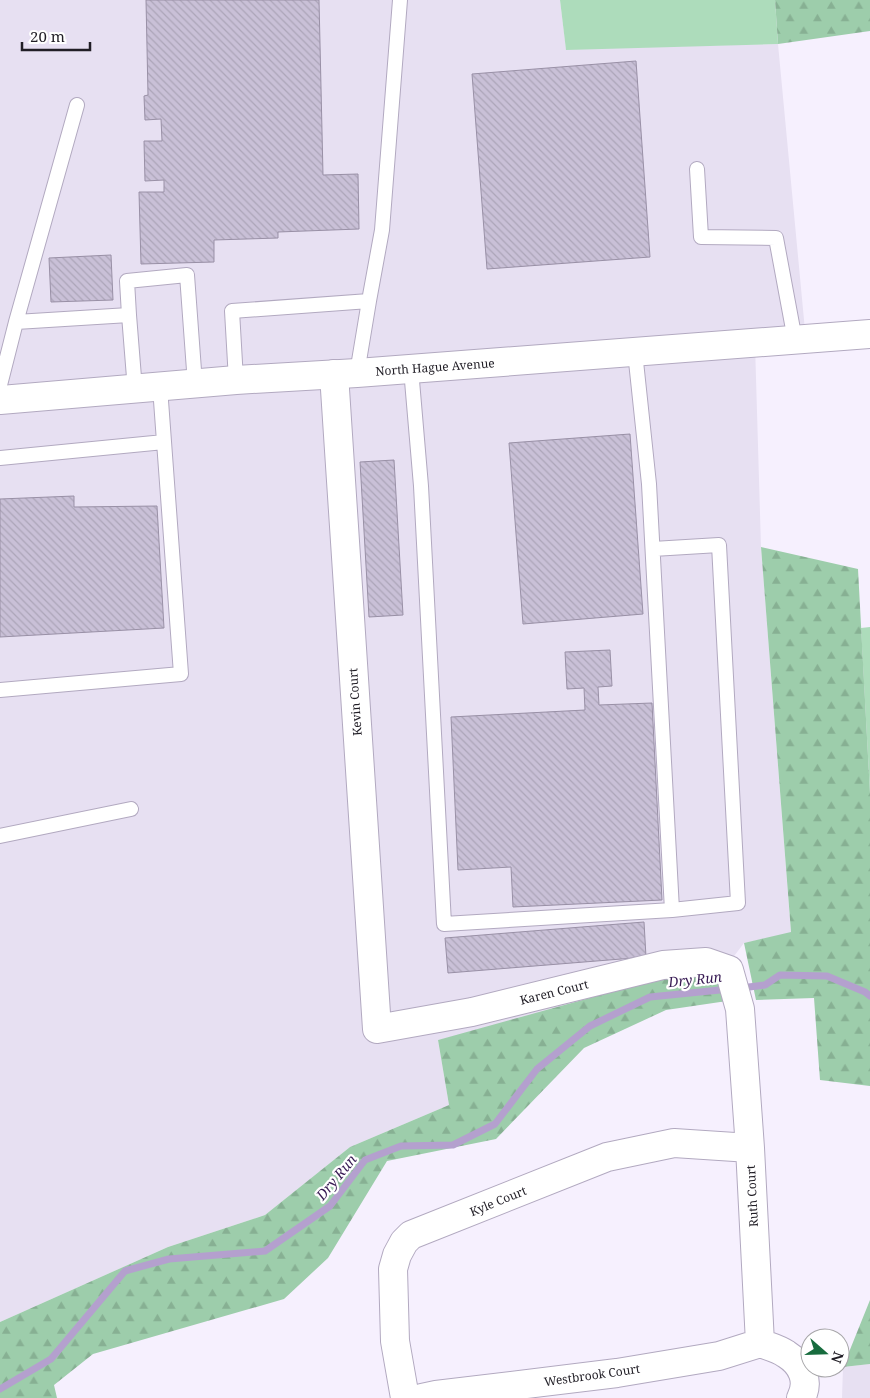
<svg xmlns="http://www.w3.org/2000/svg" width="870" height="1398" viewBox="0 0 870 1398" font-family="'Noto Serif',serif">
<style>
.built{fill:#e7e0f2}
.green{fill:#addcbb}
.forest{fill:url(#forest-firs)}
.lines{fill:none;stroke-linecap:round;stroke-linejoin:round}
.stream{stroke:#b4a0ce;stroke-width:7}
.building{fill:url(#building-back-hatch);stroke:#9990a6}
.lane-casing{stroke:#b2a9c0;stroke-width:16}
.street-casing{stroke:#b2a9c0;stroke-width:30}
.secondary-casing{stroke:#b2a9c0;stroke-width:30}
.lane{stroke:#fff;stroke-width:14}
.street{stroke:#fff;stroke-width:28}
.secondary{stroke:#fff;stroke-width:28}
.labels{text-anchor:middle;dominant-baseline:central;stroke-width:4.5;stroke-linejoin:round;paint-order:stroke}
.street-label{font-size:12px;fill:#211e26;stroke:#fff}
.water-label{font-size:14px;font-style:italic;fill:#381b54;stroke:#fff}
</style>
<defs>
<pattern id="forest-firs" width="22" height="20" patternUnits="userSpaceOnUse" patternTransform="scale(1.25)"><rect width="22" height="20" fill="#9dcdab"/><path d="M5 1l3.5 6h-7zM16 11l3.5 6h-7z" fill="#87b093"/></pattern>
<pattern id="building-back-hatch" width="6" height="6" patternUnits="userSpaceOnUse" patternTransform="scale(1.25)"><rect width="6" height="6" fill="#c9c0d7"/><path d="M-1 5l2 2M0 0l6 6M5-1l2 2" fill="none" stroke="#aca5b8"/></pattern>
</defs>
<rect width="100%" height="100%" fill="#f6f0fe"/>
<path class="built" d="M 0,0 L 560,0 L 566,49 L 778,44 L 806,341 L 755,344 L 761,547 L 791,933 L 744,943 L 722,972 L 438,1040 L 449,1105 L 350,1147 L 265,1215 L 168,1247 L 0,1322 Z
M 870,1364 L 870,1398 L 842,1398 L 843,1367 Z"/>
<path class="green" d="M 560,0 L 775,0 L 778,44 L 566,50 Z
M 870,627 L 870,793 L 861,628 Z"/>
<path class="forest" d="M 775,0 L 870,0 L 870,31 L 778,44 Z
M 761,547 L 858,569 L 870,793 L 870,1086 L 820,1080 L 814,998 L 756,1000 L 744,943 L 791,932 Z
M 722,972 L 727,1001 L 666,1010 L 584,1048 L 496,1139 L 387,1161 L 328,1258 L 284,1299 L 93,1354 L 54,1385 L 57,1398 L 0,1398 L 0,1322 L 168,1247 L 265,1215 L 350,1147 L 449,1105 L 438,1040 L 669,976 Z
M 870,1300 L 870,1364 L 843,1367 Z"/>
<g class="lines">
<path class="stream" d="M 741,988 L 765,985 L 780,975 L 827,976 L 865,992 L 870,996
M 0,1389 L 51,1359 L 125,1271 L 169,1259 L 265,1251 L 330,1206 L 365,1160 L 401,1146 L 453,1145 L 495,1124 L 537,1069 L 590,1026 L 650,997 L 730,989"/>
</g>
<path class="building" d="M 146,0 L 319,0 L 323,175 L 358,174 L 359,229 L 278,232 L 278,238 L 214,240 L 214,262 L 141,264 L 139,192 L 164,192 L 164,180 L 145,181 L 144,141 L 162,141 L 161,119 L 145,120 L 144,96 L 148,95 Z
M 636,61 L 650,257 L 487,269 L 472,74 Z
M 111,255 L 113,300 L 51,302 L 49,258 Z
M 630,434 L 643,614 L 523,624 L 509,443 Z
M 394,460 L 403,615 L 369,617 L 360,462 Z
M 74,496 L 74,507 L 157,506 L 164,628 L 0,637 L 0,499 Z
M 610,650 L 612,686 L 598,687 L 599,705 L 652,703 L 662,900 L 513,907 L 511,867 L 458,870 L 451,717 L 585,710 L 584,688 L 567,689 L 565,652 Z
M 644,922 L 646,957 L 448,973 L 445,938 Z"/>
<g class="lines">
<g class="lane-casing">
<path id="lane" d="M 697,169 L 701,237 L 776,238 L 795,340
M 129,315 L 135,390
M 16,322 L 129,315 L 127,281 L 187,275 L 195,384
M 411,369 L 421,486 L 444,924 L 672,910 L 649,484 L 635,352
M 357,373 L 369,301
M 236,380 L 232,311 L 369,301 L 382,230 L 400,0
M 0,385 L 16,322 L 77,105
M 0,458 L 164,442
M 653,549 L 719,545 L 738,903 L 672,910
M 0,690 L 181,674 L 160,387
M 0,836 L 131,809"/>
</g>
<g class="street-casing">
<path id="street" d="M 334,374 L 377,1029 L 472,1012 L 663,965 L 706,962 L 729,970 L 740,1009 L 750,1148 L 760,1343
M 760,1343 C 768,1346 779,1349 786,1354 C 802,1364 810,1381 801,1398
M 405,1398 L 395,1341 L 393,1269 L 397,1255 L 404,1242 L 411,1235 L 607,1157 L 674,1143 L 750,1148
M 422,1398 L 436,1395 L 617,1373 L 719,1356 L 760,1343"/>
</g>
<g class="secondary-casing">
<path id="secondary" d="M 0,400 L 236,380 L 357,373 L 870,334"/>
</g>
<use href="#lane" class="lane"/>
<use href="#street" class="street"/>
<use href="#secondary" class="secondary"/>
</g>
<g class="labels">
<g class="street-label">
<text transform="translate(435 367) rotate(-4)">North Hague Avenue</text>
<text transform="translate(355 702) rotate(-94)">Kevin Court</text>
<text transform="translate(554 992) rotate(-14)">Karen Court</text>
<text transform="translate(752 1196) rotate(-93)">Ruth Court</text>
<text transform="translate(498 1201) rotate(-22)">Kyle Court</text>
<text transform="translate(592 1375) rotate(-8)">Westbrook Court</text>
</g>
<g class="water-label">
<text transform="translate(695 979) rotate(-6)">Dry Run</text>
<text transform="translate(336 1177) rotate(-50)">Dry Run</text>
</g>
</g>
<g transform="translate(825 1353) rotate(110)"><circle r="24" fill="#ffffff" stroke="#a6a5a8"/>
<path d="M0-4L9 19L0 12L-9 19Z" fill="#176c3e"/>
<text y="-8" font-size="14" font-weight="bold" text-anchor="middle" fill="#211e26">N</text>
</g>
<path d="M22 42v8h68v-8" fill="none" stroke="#211e26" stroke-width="2.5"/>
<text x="30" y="42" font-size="15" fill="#211e26" stroke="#ffffff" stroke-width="4" paint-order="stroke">20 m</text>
</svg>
